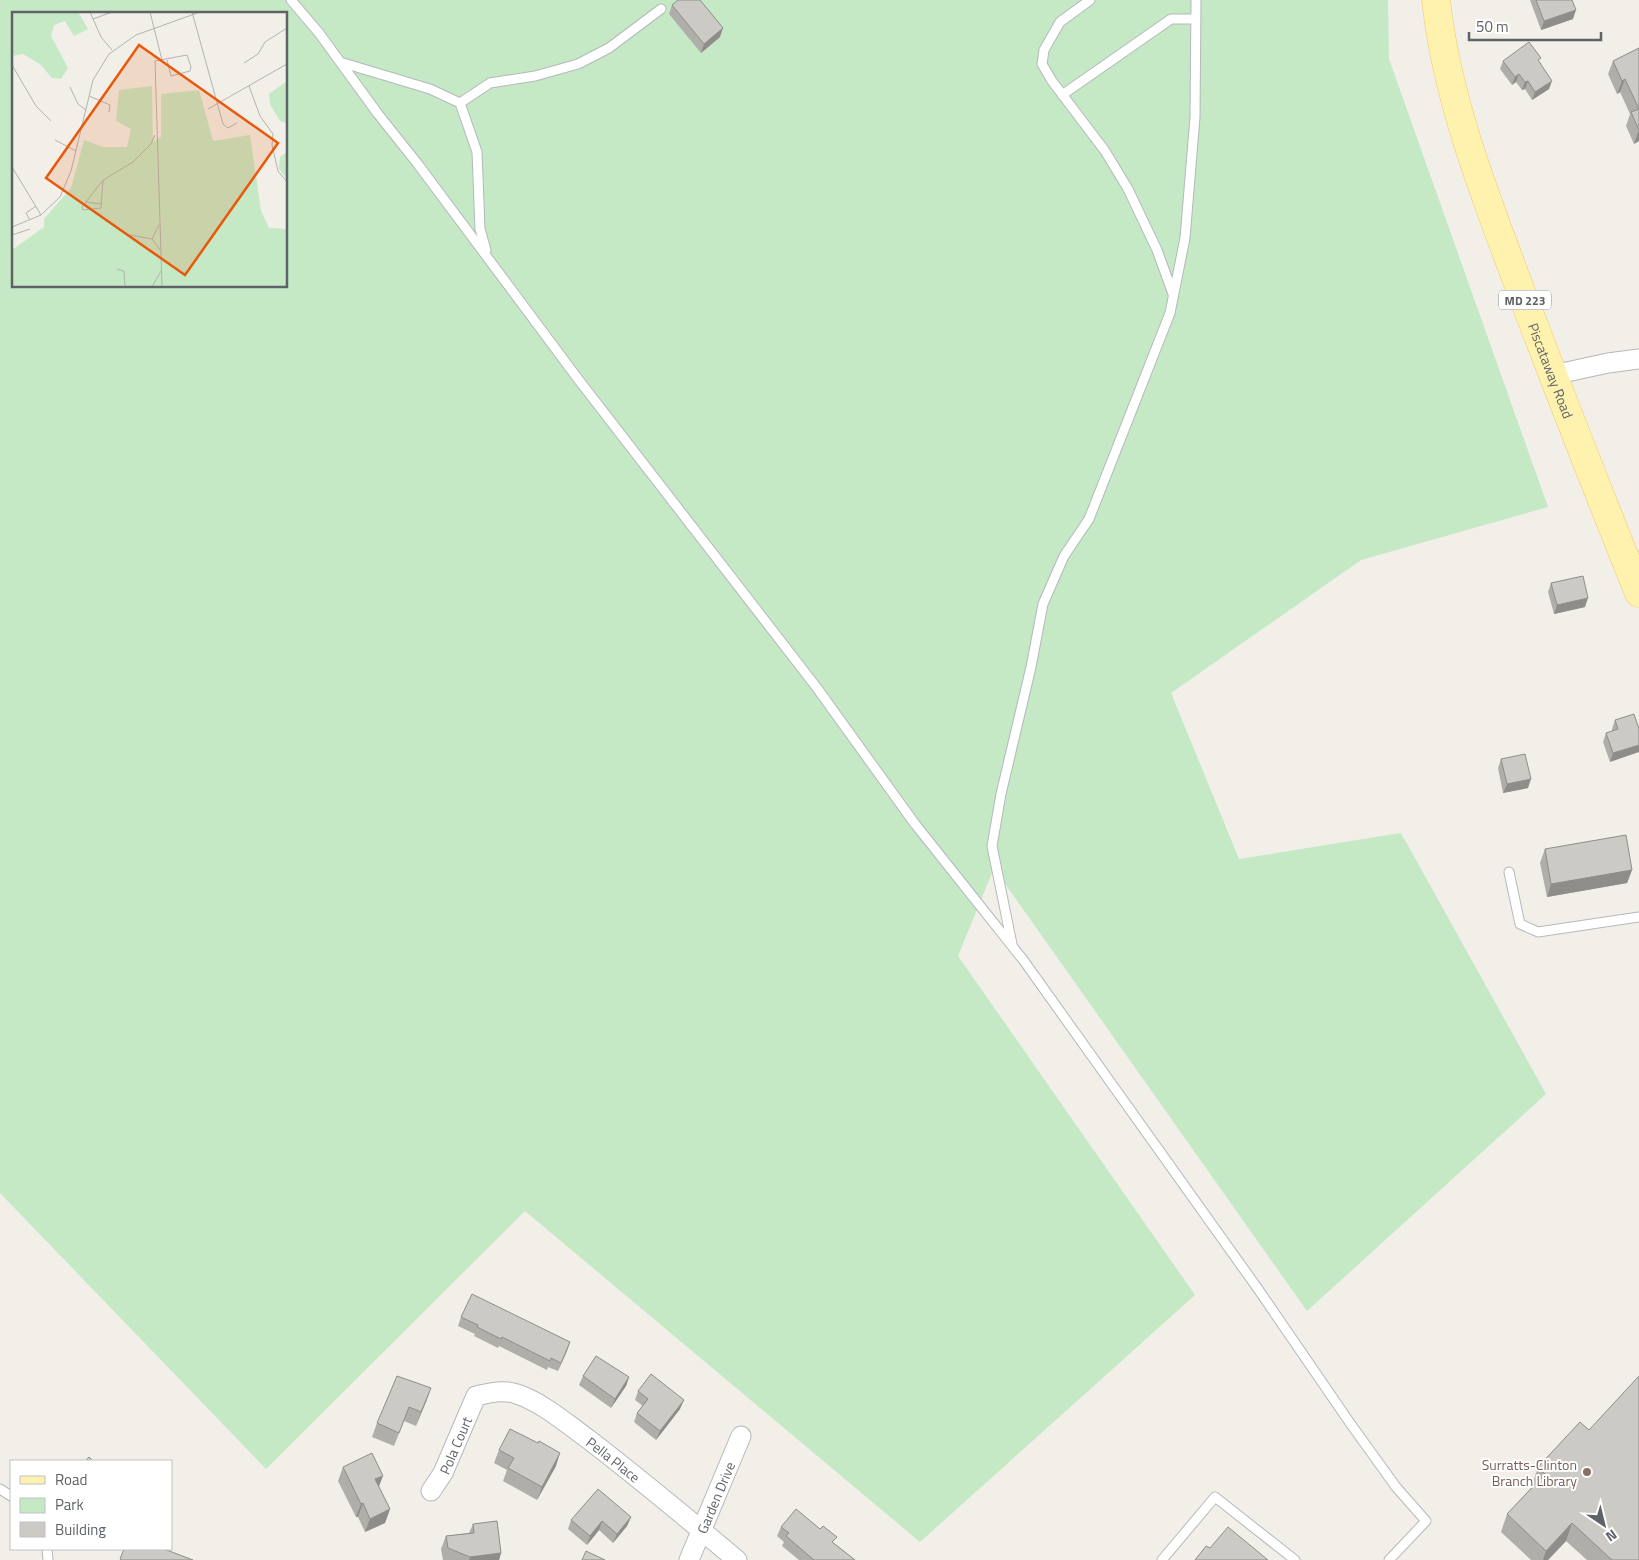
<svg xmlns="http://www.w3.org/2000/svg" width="1639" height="1560" font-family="'Titillium Web',sans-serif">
<rect width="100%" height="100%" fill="#f1efe8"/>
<path fill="#c5e8c5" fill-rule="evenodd" d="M 0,0 L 1388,0 L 1389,59 L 1548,507 L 1361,560 L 1171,693 L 1239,859 L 1401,833 L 1546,1094 L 1307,1311 L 994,868 L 958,956 L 1195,1295 L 920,1542 L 525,1211 L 266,1469 L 0,1193 ZM 14,14 L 286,14 L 286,286 L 14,286 Z"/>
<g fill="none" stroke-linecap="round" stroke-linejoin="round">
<g stroke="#b5b8bc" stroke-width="11">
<path id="lane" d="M 291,0 L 319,33 L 378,114 L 417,163 L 578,379 L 817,688 L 915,824 L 1024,961 L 1258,1289 L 1350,1423 L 1396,1487 L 1426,1521 L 1389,1560
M 1090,0 L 1060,22 L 1044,50 L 1042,64 L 1052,81 L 1105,151 L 1128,189 L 1157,250 L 1173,294
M 340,62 L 430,89 L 460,103 L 477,152 L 480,229 L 486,250
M 1062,95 L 1171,19 L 1196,19
M 460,103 L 490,83 L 535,76 L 578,64 L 609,48 L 661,9
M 1509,872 L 1520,924 L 1538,932 L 1639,917
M 1012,944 L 992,846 L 1001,794 L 1031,667 L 1043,604 L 1064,556 L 1089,519 L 1170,313 L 1185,238 L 1195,117 L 1196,0
M 0,1489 L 11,1496
M 47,1549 L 48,1560
M 1162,1560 L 1215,1497 L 1295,1560"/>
</g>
<g stroke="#b5b8bc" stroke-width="21">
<g id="street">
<path d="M 1553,375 L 1608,363 L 1639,359"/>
<path id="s1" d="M 431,1491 L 443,1473 L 476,1396 C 489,1393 503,1389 517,1394 C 543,1403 566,1423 588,1439 C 639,1478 688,1519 737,1560"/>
<path id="s2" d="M 689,1560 L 741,1436"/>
</g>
</g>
<g stroke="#f2c960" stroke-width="29">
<g id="primary">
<path id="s3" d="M 1436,0 C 1447,100 1484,193 1519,286 C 1558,389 1598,491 1639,593"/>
</g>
</g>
<use href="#lane" stroke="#fff" stroke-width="9"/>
<use href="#street" stroke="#fff" stroke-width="19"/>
<use href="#primary" stroke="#fff2af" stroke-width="28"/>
</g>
<path fill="#afaea9" d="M 1530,0 L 1572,0 L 1573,19 L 1541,30 Z
M 672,5 L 720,37 L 701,53 L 669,14 Z
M 1639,48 L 1639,141 L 1634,144 L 1626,126 L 1630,114 L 1620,92 L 1617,94 L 1608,74 L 1613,61 Z
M 1503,61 L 1540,62 L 1549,89 L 1532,100 L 1525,89 L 1522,90 L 1516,82 L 1512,85 L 1500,69 Z
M 1551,583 L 1585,607 L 1554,614 L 1548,592 Z
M 1615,720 L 1639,729 L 1610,762 L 1603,742 L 1606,733 L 1612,731 L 1612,729 Z
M 1501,759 L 1528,788 L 1503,793 L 1498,768 Z
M 1545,849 L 1632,870 L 1627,883 L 1547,897 L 1540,863 Z
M 461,1317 L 570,1342 L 558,1371 L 548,1367 L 547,1370 L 499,1346 L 498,1348 L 474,1336 L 475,1334 L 458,1326 Z
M 583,1376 L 629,1377 L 626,1386 L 611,1408 L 579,1385 Z
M 431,1388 L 416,1426 L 404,1421 L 394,1446 L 372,1437 L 377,1423 Z
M 638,1391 L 680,1409 L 656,1440 L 634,1422 L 637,1413 L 643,1406 L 635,1400 Z
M 499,1450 L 556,1466 L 537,1500 L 503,1481 L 507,1470 L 494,1463 Z
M 343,1467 L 379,1487 L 390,1509 L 385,1523 L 365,1532 L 358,1517 L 356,1517 L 338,1481 Z
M 1538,1467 L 1639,1560 L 1587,1560 L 1566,1541 L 1548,1560 L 1531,1560 L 1501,1532 L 1507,1514 L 1533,1486 L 1532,1485 Z
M 631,1517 L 627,1526 L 613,1543 L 599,1530 L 587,1545 L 568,1529 L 571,1520 Z
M 473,1524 L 501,1553 L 499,1560 L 443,1560 L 441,1549 L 446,1536 L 469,1533 Z
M 781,1527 L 834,1543 L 855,1560 L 799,1560 L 782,1546 L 784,1542 L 777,1536 Z"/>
<path fill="#8f8d8a" d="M 1576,10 L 1573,19 L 1541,30 L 1544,21 Z
M 723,28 L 720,37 L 701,53 L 704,44 Z
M 1519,74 L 1516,82 L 1512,85 L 1515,77 Z
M 1625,79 L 1620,92 L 1617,94 L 1622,81 Z
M 1528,81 L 1525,89 L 1522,90 L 1525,82 Z
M 1552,81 L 1549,89 L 1532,100 L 1535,92 Z
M 1639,130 L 1639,141 L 1634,144 Z
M 1588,598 L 1585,607 L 1554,614 L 1557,605 Z
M 1639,745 L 1639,752 L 1610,762 L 1613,753 Z
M 1531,779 L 1528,788 L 1503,793 L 1507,784 Z
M 1632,870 L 1627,883 L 1547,897 L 1551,884 Z
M 570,1342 L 567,1351 L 558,1371 L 561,1363 Z
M 629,1377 L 626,1386 L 611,1408 L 615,1399 Z
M 431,1388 L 426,1402 L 416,1426 L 421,1412 Z
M 684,1400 L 680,1409 L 656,1440 L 660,1431 Z
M 560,1453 L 556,1466 L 537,1500 L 542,1487 Z
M 383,1476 L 378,1489 L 375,1479 Z
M 363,1503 L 358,1517 L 356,1517 L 361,1504 Z
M 390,1509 L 385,1523 L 365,1532 L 370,1519 Z
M 631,1517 L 627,1526 L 613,1543 L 617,1534 Z
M 602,1521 L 599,1530 L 587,1545 L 590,1536 Z
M 1572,1523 L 1566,1541 L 1548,1560 L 1543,1560 L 1546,1551 Z
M 501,1553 L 499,1560 L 469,1560 L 470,1557 Z"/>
<path fill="#cccac5" stroke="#8f8d8a" d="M 678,0 L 700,0 L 723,28 L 704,44 L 672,5 Z
M 1536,0 L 1572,0 L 1576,10 L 1544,21 Z
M 1529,42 L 1541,58 L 1538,60 L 1552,81 L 1535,92 L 1528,81 L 1525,82 L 1519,74 L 1515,77 L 1503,61 Z
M 1639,48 L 1639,130 L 1631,112 L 1639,109 L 1625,79 L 1622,81 L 1613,61 Z
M 1583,576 L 1588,598 L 1557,605 L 1551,583 Z
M 1634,714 L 1639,729 L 1639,745 L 1613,753 L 1606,733 L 1618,729 L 1615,720 Z
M 1525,754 L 1531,779 L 1507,784 L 1501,759 Z
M 1626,835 L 1632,870 L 1551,884 L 1545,849 Z
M 472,1294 L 570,1342 L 561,1363 L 551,1358 L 550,1361 L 502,1337 L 501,1339 L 477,1327 L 478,1325 L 461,1317 Z
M 596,1356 L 629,1377 L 615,1399 L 583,1376 Z
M 651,1374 L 684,1400 L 660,1431 L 637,1413 L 648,1399 L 638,1391 Z
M 397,1376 L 431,1388 L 421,1412 L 409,1407 L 399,1433 L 377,1423 Z
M 1639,1376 L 1639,1560 L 1612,1560 L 1572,1523 L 1546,1551 L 1507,1514 L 1545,1474 L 1538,1467 L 1580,1422 L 1589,1430 Z
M 510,1429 L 538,1443 L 539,1441 L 560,1453 L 542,1487 L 508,1468 L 514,1458 L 499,1450 Z
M 372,1453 L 383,1476 L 375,1479 L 390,1509 L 370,1519 L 363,1503 L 361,1504 L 343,1467 Z
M 89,1457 L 93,1461 L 85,1461 Z
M 598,1489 L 631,1517 L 617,1534 L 602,1521 L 590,1536 L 571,1520 Z
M 796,1509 L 820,1529 L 823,1526 L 837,1537 L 832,1542 L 855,1560 L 814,1560 L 786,1536 L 789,1533 L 781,1527 Z
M 497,1521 L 501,1553 L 470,1557 L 448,1548 L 446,1536 L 474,1533 L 473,1524 Z
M 1228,1527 L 1268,1560 L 1195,1560 L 1206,1546 L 1210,1548 Z
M 124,1549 L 164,1549 L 193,1560 L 122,1560 L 120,1559 Z
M 586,1551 L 605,1560 L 582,1560 Z"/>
<circle fill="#8d6e63" stroke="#fff" stroke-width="2" cx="1587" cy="1472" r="5"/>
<g text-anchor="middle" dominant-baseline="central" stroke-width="4" stroke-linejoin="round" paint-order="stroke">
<rect fill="#fff" stroke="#8f9295" stroke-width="1" x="1499" y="290.5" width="52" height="19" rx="4"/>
<g font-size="12" font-weight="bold" fill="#5f6368">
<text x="1525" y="300">MD 223</text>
</g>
<g font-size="14" fill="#5f6368" stroke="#fff">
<text stroke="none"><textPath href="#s3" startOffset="389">Piscataway Road</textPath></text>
<text stroke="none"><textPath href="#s1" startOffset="52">Pola Court</textPath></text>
<text stroke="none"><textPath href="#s1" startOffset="264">Pella Place</textPath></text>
<text stroke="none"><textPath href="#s2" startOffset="68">Garden Drive</textPath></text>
</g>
<g font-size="14" fill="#785e54" stroke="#fff" text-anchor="end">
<text x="1577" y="1464">Surratts-Clinton<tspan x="1577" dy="16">Branch Library</tspan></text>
</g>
</g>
<g transform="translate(12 12)">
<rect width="275" height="275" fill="#f1efe8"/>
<path d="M 0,0 L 66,0 L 76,17 L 62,24 L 53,9 L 42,13 L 39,24 L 56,56 L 49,67 L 40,66 L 28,52 L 11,42 L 0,44 ZM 275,69 L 275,111 L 268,109 L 258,92 L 257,82 ZM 140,74 L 141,130 L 149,125 L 149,82 L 187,78 L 201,129 L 238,123 L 249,199 L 257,216 L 275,217 L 275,275 L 0,275 L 0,238 L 32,215 L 32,207 L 59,176 L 72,128 L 91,135 L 115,135 L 119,117 L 104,109 L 107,78 ZM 275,140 L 275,167 L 267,157 L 268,145 Z" fill="#c5e8c5"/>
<path fill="none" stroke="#b3b3b1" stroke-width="1" d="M 78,0 L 89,25 L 100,38M 138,0 L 150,48M 180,0 L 211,112 L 216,116 L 225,111M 81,7 L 100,0M 232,51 L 246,42 L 253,30 L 275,16M 0,53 L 24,94 L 39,109M 237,74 L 248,104 L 261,122 L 260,133 L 266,159 L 275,170M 58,75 L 66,92 L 74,98M 77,84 L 98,93 L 97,100M 196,97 L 275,52M 43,128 L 64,139M 0,155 L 29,203M 91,168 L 89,196 L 71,198 L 70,195 L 87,173 L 93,167 L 121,150 L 139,132 L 143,123M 73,190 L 89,192M 18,208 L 14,201 L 24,194M 147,213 L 140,227 L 148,238M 0,215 L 29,203 L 48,185 L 59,159 L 81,68 L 97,42 L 124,23 L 188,0M 0,223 L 18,217M 118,223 L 140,227M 105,257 L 112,259 L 113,275M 140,275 L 149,259M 150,275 L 143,49 L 175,43 L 179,55 L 178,59 L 159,64 L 155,48"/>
<path fill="#e8590c" fill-opacity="0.15" stroke="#e8590c" stroke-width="2.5" d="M 127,33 L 266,131 L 173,263 L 34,166 Z"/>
<rect width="275" height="275" fill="none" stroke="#5f6368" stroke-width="2.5"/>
</g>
<rect x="10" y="1460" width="162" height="90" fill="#ffffff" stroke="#bfc1c3"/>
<rect x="20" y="1476" width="25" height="8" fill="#fff2af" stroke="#bfc1c3"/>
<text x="55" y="1485" font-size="15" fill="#5f6368">Road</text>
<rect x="20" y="1498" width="25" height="15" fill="#c5e8c5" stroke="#bfc1c3"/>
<text x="55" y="1510" font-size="15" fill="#5f6368">Park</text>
<rect x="20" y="1522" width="25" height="15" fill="#cccac5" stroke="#bfc1c3"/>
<text x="55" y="1535" font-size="15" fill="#5f6368">Building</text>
<g transform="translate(1604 1525) rotate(145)" stroke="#ffffff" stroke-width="4" paint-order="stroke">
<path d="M0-4L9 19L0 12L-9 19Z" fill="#5f6368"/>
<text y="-8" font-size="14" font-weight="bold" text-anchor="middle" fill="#5f6368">N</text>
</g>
<path d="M1469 32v8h132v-8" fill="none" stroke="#5f6368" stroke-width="2.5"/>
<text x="1476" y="32" font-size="15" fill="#5f6368" stroke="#ffffff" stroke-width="4" paint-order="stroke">50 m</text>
</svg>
